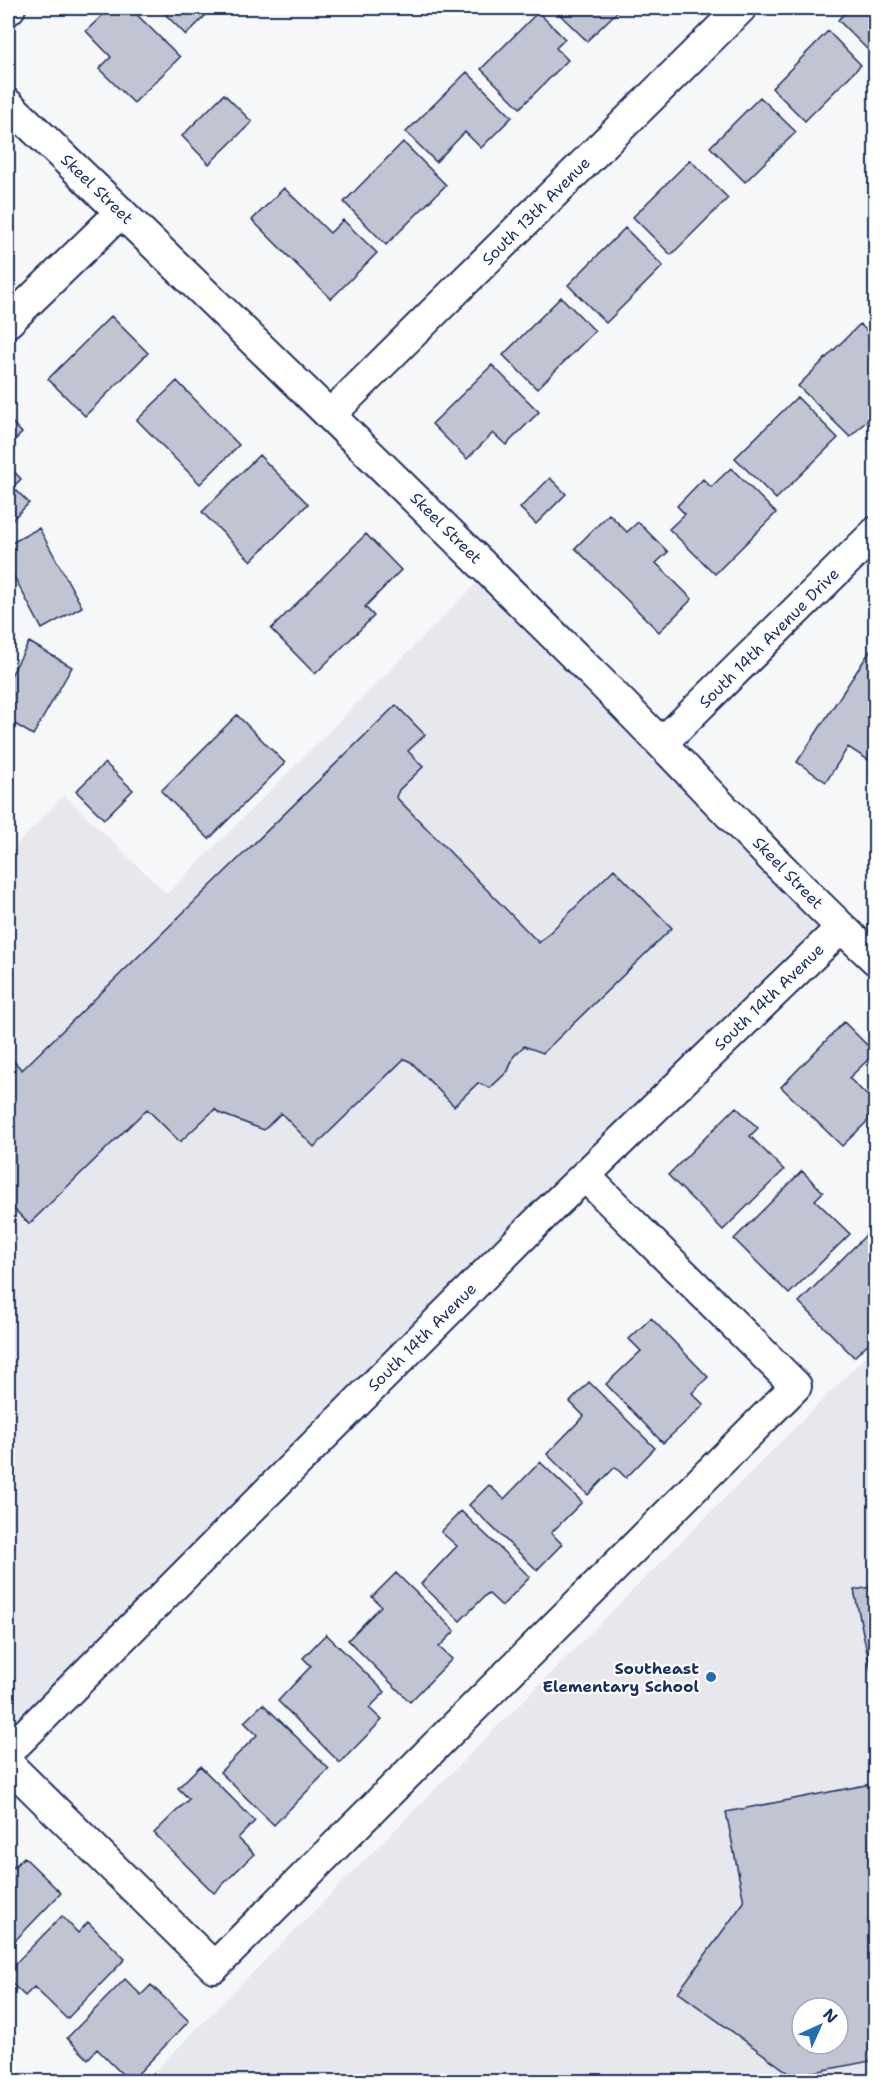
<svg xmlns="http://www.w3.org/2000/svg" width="883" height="2089" font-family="'Shantell Sans',sans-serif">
<rect width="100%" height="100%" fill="#f6f7f9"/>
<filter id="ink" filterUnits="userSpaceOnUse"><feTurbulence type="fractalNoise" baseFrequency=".0167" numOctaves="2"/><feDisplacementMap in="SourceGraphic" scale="12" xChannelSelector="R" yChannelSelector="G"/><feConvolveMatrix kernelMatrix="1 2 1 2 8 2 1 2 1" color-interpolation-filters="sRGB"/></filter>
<g filter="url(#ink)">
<path fill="#e6e8ee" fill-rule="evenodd" d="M 489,571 L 841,928 L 8,1752 L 8,854 L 64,795 L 167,894 Z
M 875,1347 L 875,2081 L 145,2081 ZM 802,2008 L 838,2008 L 838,2044 L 802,2044 Z"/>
<path fill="#c0c4d3" stroke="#1b2f5e" stroke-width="1.5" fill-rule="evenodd" d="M 110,8 L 130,8 L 180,57 L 134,103 L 99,69 L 111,57 L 86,31 Z
M 159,8 L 213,8 L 186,35 Z
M 555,8 L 621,8 L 587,41 L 554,9 Z
M 850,8 L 876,8 L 876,50 L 872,54 L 838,20 Z
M 538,12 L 565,39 L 556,48 L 568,60 L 520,108 L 481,69 Z
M 828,31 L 861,65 L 805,121 L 772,88 Z
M 467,72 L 512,117 L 481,148 L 465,132 L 436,162 L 406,132 Z
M 224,94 L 252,122 L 209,164 L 182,136 Z
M 760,97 L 796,132 L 745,182 L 710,147 Z
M 403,142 L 446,185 L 386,245 L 344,202 Z
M 690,160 L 728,198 L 671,255 L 633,217 Z
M 284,188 L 330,233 L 343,220 L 377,253 L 331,299 L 252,220 Z
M 625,228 L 663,266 L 606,323 L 568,285 Z
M 561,297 L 595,331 L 537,389 L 503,355 Z
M 111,316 L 148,353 L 85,416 L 48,379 Z
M 860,324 L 876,340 L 876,412 L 850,437 L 798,386 Z
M 492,365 L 539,412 L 506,445 L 493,433 L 467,459 L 432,424 Z
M 177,381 L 239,445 L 200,484 L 137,420 Z
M 797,397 L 838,438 L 776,499 L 735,458 Z
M 8,418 L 22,433 L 8,447 Z
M 259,455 L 308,504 L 251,561 L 202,512 Z
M 8,465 L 21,479 L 13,487 L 29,503 L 8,524 Z
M 731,468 L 776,513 L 715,574 L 669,529 L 685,514 L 677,506 L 703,479 L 711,487 Z
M 550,478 L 566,494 L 536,524 L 520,508 Z
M 609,514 L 627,532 L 638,522 L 668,552 L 656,563 L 692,599 L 659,632 L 575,548 Z
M 39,528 L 82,607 L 42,629 L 8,565 L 8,545 Z
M 366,534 L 401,570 L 365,607 L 374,616 L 315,674 L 271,629 Z
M 29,642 L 72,667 L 33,735 L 8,720 L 8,681 Z
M 876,642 L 876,765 L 848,747 L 826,782 L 797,762 Z
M 396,705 L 425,735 L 408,751 L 423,767 L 399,790 L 396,797 L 539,943 L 614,869 L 672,928 L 543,1053 L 524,1046 L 514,1056 L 508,1071 L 490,1088 L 478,1083 L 454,1106 L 411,1062 L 404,1059 L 314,1147 L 281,1113 L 264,1130 L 219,1113 L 215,1109 L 180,1142 L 147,1109 L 29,1224 L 8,1203 L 8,1055 L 22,1070 Z
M 237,715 L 285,763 L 209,839 L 161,791 Z
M 105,763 L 133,790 L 104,819 L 76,791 Z
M 844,1022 L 875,1053 L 849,1078 L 876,1104 L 876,1113 L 842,1146 L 781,1087 Z
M 736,1107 L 758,1128 L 750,1136 L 784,1170 L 723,1230 L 668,1175 Z
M 802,1171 L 823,1192 L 815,1200 L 850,1234 L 789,1294 L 734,1239 Z
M 867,1234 L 876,1243 L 876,1336 L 854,1357 L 799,1302 Z
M 651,1318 L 708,1377 L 692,1393 L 704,1405 L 663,1443 L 606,1384 L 641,1351 L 629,1339 Z
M 589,1382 L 655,1448 L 626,1478 L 615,1467 L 588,1495 L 547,1454 L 584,1416 L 570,1402 Z
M 540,1462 L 582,1502 L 551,1533 L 562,1544 L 537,1570 L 469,1505 L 489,1485 L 504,1499 Z
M 461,1511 L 530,1577 L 502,1606 L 488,1593 L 460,1621 L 421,1584 L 457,1546 L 441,1532 Z
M 396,1573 L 455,1631 L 439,1647 L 452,1659 L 410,1702 L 348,1640 L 381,1606 L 372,1597 Z
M 876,1586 L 876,1695 L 854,1590 Z
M 326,1634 L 385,1692 L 369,1708 L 382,1720 L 340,1763 L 278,1701 L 311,1666 L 303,1658 Z
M 263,1704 L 329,1769 L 274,1825 L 220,1772 L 257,1735 L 244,1722 Z
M 200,1766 L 255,1821 L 238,1838 L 254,1854 L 214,1893 L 154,1833 L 189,1799 L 178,1788 Z
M 876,1783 L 876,2060 L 793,2076 L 678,1992 L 744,1902 L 726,1812 ZM 802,2008 L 838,2008 L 838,2044 L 802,2044 Z
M 24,1857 L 61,1893 L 8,1948 L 8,1861 L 14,1867 Z
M 62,1916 L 78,1933 L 88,1922 L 125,1959 L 67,2019 L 34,1987 L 25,1996 L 8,1980 L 8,1971 Z
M 125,1979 L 141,1995 L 151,1985 L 189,2021 L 130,2082 L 97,2049 L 88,2059 L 67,2038 Z"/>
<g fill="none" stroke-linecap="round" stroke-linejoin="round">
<g stroke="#1b2f5e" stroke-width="34">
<path id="street" d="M 8,10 L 10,8
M 8,104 C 207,294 404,487 600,681 C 692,773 780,871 876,960
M 8,322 L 121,212
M 331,414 L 741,8
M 662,743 L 876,532
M 8,1752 L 546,1213 L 841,928
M 8,1764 L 214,1967 L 796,1386 L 585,1176"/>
</g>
<use href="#street" stroke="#fff" stroke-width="30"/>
</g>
</g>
<circle fill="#1f6fb2" stroke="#fff" stroke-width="2" cx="711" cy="1677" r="6"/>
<g text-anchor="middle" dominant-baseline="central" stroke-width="4.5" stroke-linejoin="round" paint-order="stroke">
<g font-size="16" fill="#1b2f5e" stroke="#fff">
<text transform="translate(97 189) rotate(44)">Skeel Street</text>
<text transform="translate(536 211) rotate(-45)">South 13th Avenue</text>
<text transform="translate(446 528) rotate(45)">Skeel Street</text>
<text transform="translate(769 638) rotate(-45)">South 14th Avenue Drive</text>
<text transform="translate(788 873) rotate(46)">Skeel Street</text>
<text transform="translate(769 997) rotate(-44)">South 14th Avenue</text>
<text transform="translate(422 1337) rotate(-45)">South 14th Avenue</text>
</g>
<g font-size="16" font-weight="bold" fill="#1b2f5e" stroke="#fff" text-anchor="end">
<text x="699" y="1668">Southeast<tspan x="699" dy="18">Elementary School</tspan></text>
</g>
</g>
<rect width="883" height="2089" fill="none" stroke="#fff" stroke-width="30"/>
<rect x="15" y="15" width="853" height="2059" fill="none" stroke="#1b2f5e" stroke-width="2" filter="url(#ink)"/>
<g transform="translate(820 2026) rotate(45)"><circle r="28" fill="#ffffff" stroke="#a4acbf" stroke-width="1.5"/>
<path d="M0-4.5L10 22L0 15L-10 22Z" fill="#1f6fb2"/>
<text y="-9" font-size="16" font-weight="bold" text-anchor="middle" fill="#1b2f5e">N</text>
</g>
</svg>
